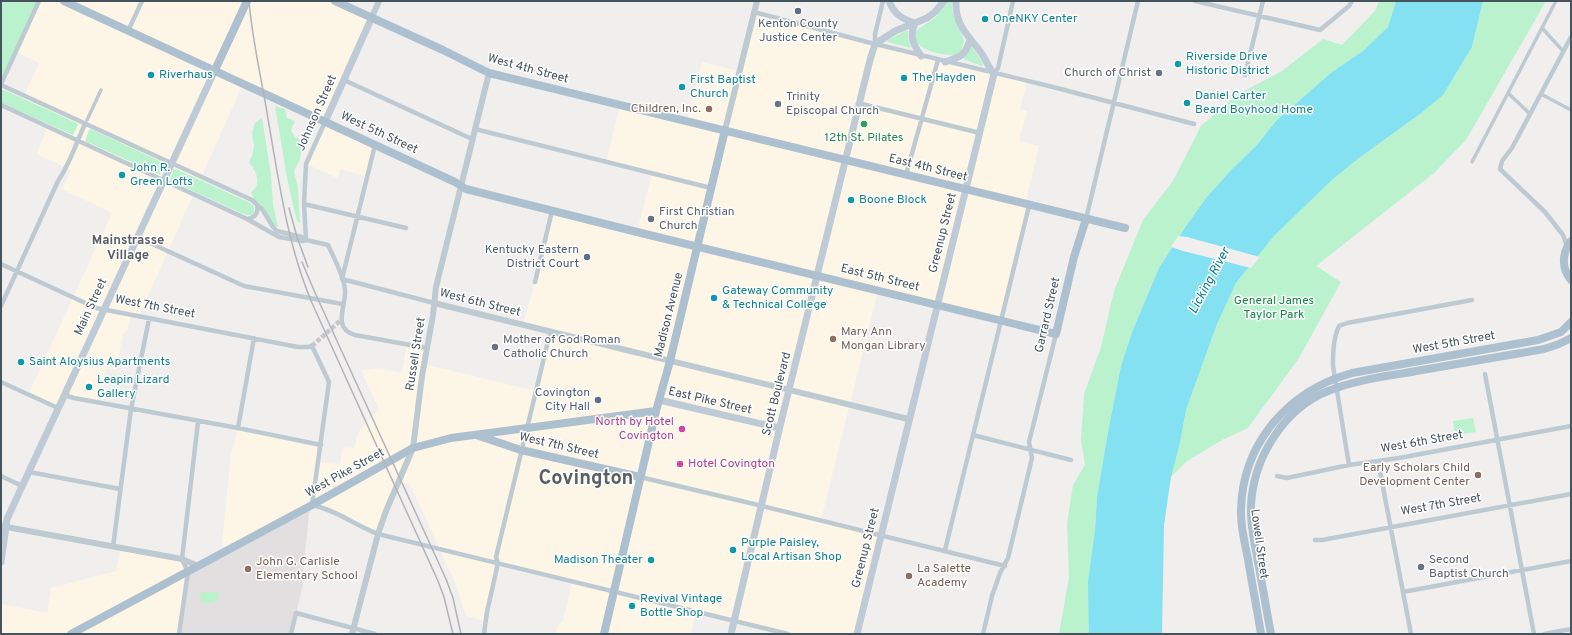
<svg xmlns="http://www.w3.org/2000/svg" width="1572" height="635" font-family="Overpass,sans-serif">
<rect width="100%" height="100%" fill="#f1eeee"/>
<path fill="#fdf5e6" d="M 39,1 L 335,1 L 372,17 L 325,122 L 375,145 L 367,177 L 341,169 L 337,178 L 306,164 L 325,122 L 243,84 L 139,316 L 131,314 L 128,330 L 123,334 L 116,370 L 106,369 L 101,398 L 97,403 L 64,395 L 58,408 L 28,395 L 112,213 L 62,189 L 71,170 L 36,154 L 48,127 L 22,115 L 24,96 L 39,63 L 16,52 Z
M 754,12 L 1027,81 L 1020,109 L 1027,111 L 1019,141 L 1039,146 L 1026,200 L 1029,206 L 1001,320 L 878,291 L 821,520 L 881,534 L 857,634 L 788,634 L 696,612 L 691,634 L 556,634 L 558,625 L 563,621 L 572,582 L 498,563 L 486,621 L 466,616 L 456,585 L 410,484 L 398,483 L 378,534 L 312,505 L 225,552 L 222,544 L 231,454 L 238,428 L 321,445 L 319,462 L 340,464 L 343,447 L 354,448 L 358,433 L 379,409 L 361,370 L 379,368 L 402,373 L 407,344 L 427,348 L 424,364 L 536,391 L 550,333 L 523,325 L 535,282 L 552,211 L 637,232 L 652,174 L 606,162 L 620,105 L 687,121 L 702,62 L 739,71 Z
M 120,549 L 182,559 L 198,566 L 179,634 L 1,634 L 1,604 L 47,613 L 51,588 L 116,571 Z"/>
<path fill="#e2dfe0" d="M 312,505 L 309,514 L 303,574 L 303,585 L 291,634 L 179,634 L 188,572 Z"/>
<path fill="#b9f2cd" d="M 1,1 L 39,1 L 1,84 Z
M 948,1 L 952,1 C 950,17 960,27 964,41 L 961,51 L 954,55 C 940,55 921,51 914,39 L 917,30 L 936,17 Z
M 1379,1 L 1396,1 L 1388,27 L 1363,51 L 1332,72 L 1276,121 L 1256,146 L 1233,168 L 1206,198 L 1186,226 L 1159,268 L 1132,332 L 1121,366 L 1108,432 L 1097,497 L 1089,634 L 1059,634 L 1069,577 L 1067,524 L 1073,485 L 1085,465 L 1081,440 L 1084,394 L 1101,347 L 1114,291 L 1143,220 L 1173,181 L 1201,126 L 1237,95 L 1282,71 L 1323,39 L 1342,45 L 1375,11 Z
M 1483,1 L 1546,1 L 1466,140 L 1434,173 L 1316,266 L 1341,282 L 1299,358 L 1248,428 L 1222,440 L 1187,461 L 1171,477 L 1180,443 L 1186,410 L 1217,324 L 1236,283 L 1275,235 L 1333,179 L 1359,158 L 1420,114 L 1443,95 L 1472,47 Z
M 905,31 L 908,31 L 908,39 L 911,48 L 887,42 L 888,40 Z
M 971,46 L 983,63 L 982,66 L 963,59 Z
M 2,90 L 4,90 L 77,123 L 78,125 L 73,135 L 1,103 Z
M 275,106 L 285,109 L 287,118 L 295,121 L 291,130 L 295,137 L 303,141 L 300,159 L 294,171 L 298,188 L 300,223 L 297,221 L 288,183 Z
M 262,118 L 271,175 L 273,205 L 278,227 L 273,225 L 261,204 L 254,200 L 251,192 C 263,183 256,172 249,162 L 252,156 L 254,146 L 252,133 L 255,123 Z
M 91,129 L 164,163 L 160,175 L 85,141 L 89,130 Z
M 174,169 L 176,169 L 250,203 L 254,207 L 254,212 L 252,215 L 246,215 L 171,181 L 170,179 Z
M 1473,418 L 1476,432 L 1455,435 L 1453,421 Z
M 201,592 L 217,592 L 219,595 L 217,601 L 214,601 L 210,604 L 200,601 Z"/>
<path fill="#83e1f2" d="M 1396,1 L 1483,1 L 1472,47 L 1443,95 L 1420,114 L 1359,158 L 1333,179 L 1275,235 L 1236,283 L 1217,324 L 1186,410 L 1180,443 L 1171,477 L 1164,525 L 1162,634 L 1089,634 L 1088,582 L 1095,531 L 1097,497 L 1108,432 L 1121,366 L 1132,332 L 1159,268 L 1186,226 L 1206,198 L 1233,168 L 1256,146 L 1276,121 L 1332,72 L 1363,51 L 1388,27 Z"/>
<path fill="#f1eeee" d="M 1178,236 L 1187,237 L 1260,257 L 1251,268 L 1183,251 L 1171,247 Z"/>
<g fill="none" stroke-linecap="round" stroke-linejoin="round">
<path stroke="#c6c7ca" stroke-width="4.5" stroke-dasharray="4.5 2" stroke-linecap="butt" d="M 312,346 L 342,319"/>
<path stroke="#becad2" stroke-width="3.5" d="M 1542,28 L 1563,51
M 1508,93 L 1530,114
M 1541,94 L 1571,110
M 87,120 L 101,90
M 1472,162 L 1556,1"/>
<path stroke="#becad2" stroke-width="4.5" d="M 1195,1 L 1320,30 L 1349,6 L 1352,1
M 754,12 L 867,42 L 1053,87 L 1194,124
M 128,31 L 142,1
M 875,44 L 875,34 L 883,1
M 994,74 L 998,68 L 1013,1
M 1245,75 L 1263,1
M 344,80 L 472,139
M 1,84 L 39,1
M 1,85 L 252,200 L 262,209 L 273,227 L 277,231 L 302,237 L 306,240
M 858,103 L 980,133
M 1,105 L 247,219 L 279,237 L 303,241 L 306,240 L 328,245 C 334,258 343,274 345,289 C 347,305 331,328 355,335 L 427,348
M 475,129 L 711,188
M 906,175 L 938,60
M 304,204 L 406,228
M 247,219 C 255,218 259,212 257,205
M 1086,219 L 1138,1
M 137,237 L 244,286 L 342,304
M 306,240 L 304,204 L 306,164 L 325,122
M 1567,246 L 1563,235 L 1545,212 L 1500,169 L 1502,161 L 1512,148 L 1571,37
M 1,264 L 96,308 L 298,347 L 308,347 L 312,346 L 329,382 L 312,505 C 336,510 355,525 378,534 L 788,634
M 342,279 L 375,145
M 342,279 L 434,303
M 535,282 L 552,211
M 1,306 L 58,181 C 70,164 76,143 85,124
M 1485,374 L 1534,634
M 1,382 L 58,408
M 64,395 L 74,398 L 238,428 L 321,445
M 238,428 L 254,338
M 973,435 L 1071,460
M 1378,461 L 1411,634
M 1349,465 L 1333,366 C 1333,353 1333,339 1339,326 L 1347,323 L 1472,300
M 29,472 L 120,489
M 1,476 L 22,486
M 1277,476 L 1287,478 L 1349,465 L 1399,458 L 1571,426
M 640,477 L 754,504 L 1005,566
M 1315,540 L 1322,540 L 1571,494
M 113,547 L 131,409 L 149,319
M 945,550 L 1029,206
M 1403,592 L 1571,561
M 179,634 L 188,572 L 182,559 L 198,422
M 291,634 L 296,613 L 375,634
M 484,634 L 487,612 L 498,563 L 496,557 L 550,333
M 983,634 L 992,596 L 1000,573 L 1008,558 L 1032,458 L 1029,442 L 1056,334
M 1544,634 L 1571,629"/>
<path stroke="#becad2" stroke-width="6" d="M 372,17 L 379,1
M 725,130 L 757,1
M 434,303 L 908,419
M 1,526 L 182,559 L 198,566
M 352,634 L 378,534 L 386,511 L 413,448 L 422,376 L 433,315 L 436,287 L 489,73"/>
<path stroke="#becbd7" stroke-width="7" d="M 889,1 C 894,14 902,19 915,23 C 909,37 913,44 921,56
M 945,62 C 960,57 965,56 970,40
M 325,122 L 372,17
M 659,400 L 779,428
M 1,562 L 7,519 L 215,70
M 731,634 L 782,418 L 870,60 L 875,44 L 895,31 L 927,18 L 935,12 L 944,1
M 857,634 L 994,74 C 988,67 985,57 979,50 C 966,33 955,24 956,1"/>
<path stroke="#acc0d0" stroke-width="8" d="M 64,1 L 455,182 L 466,189 L 637,232 L 1056,334 L 1074,257 L 1086,219
M 335,1 L 443,50 L 489,73 L 1125,228
M 215,70 L 247,1
M 1571,241 C 1562,253 1561,268 1571,280
M 476,435 L 521,450 L 640,477
M 71,634 L 312,505 L 413,448 L 451,438 L 656,411
M 604,634 L 656,411 L 670,361 L 725,130
M 1261,634 C 1257,609 1252,584 1248,559 C 1245,544 1241,529 1241,513 C 1241,445 1287,391 1352,373 L 1538,340 L 1561,332 L 1571,322
M 1271,634 C 1266,608 1262,582 1257,557 C 1254,540 1250,523 1251,506 C 1253,459 1283,409 1328,391 C 1357,379 1391,376 1422,370 C 1462,363 1503,356 1544,349 L 1559,344 L 1571,338"/>
<path stroke="#b0b4ba" stroke-width="1.5" d="M 249,1 C 252,40 262,80 268,119 C 279,181 287,244 312,303 L 438,581 L 444,597 L 453,634
M 289,208 L 297,237 L 308,267
M 302,262 L 316,295 L 446,579 L 453,598 L 461,634"/>
</g>
<g fill="#5c6f8a" stroke="#fff" stroke-width="1.5">
<circle cx="798" cy="11" r="4"/>
<circle cx="587" cy="257" r="4"/>
<circle cx="598" cy="400" r="4"/>
</g>
<g fill="#0f9aa8" stroke="#fff" stroke-width="1.5">
<circle cx="985" cy="19" r="4"/>
<circle cx="1178" cy="64" r="4"/>
<circle cx="151" cy="75" r="4"/>
<circle cx="904" cy="78" r="4"/>
<circle cx="682" cy="87" r="4"/>
<circle cx="1187" cy="103" r="4"/>
<circle cx="122" cy="175" r="4"/>
<circle cx="851" cy="200" r="4"/>
<circle cx="714" cy="298" r="4"/>
<circle cx="21" cy="362" r="4"/>
<circle cx="89" cy="387" r="4"/>
<circle cx="733" cy="550" r="4"/>
<circle cx="651" cy="560" r="4"/>
<circle cx="632" cy="606" r="4"/>
</g>
<g fill="#6b7280" stroke="#fff" stroke-width="1.5">
<circle cx="1159" cy="73" r="4"/>
<circle cx="778" cy="104" r="4"/>
<circle cx="651" cy="219" r="4"/>
<circle cx="495" cy="347" r="4"/>
<circle cx="1421" cy="567" r="4"/>
</g>
<g fill="#8d6e63" stroke="#fff" stroke-width="1.5">
<circle cx="709" cy="109" r="4"/>
<circle cx="833" cy="339" r="4"/>
<circle cx="1478" cy="475" r="4"/>
<circle cx="248" cy="569" r="4"/>
<circle cx="909" cy="576" r="4"/>
</g>
<circle fill="#2e9e5b" stroke="#fff" stroke-width="1.5" cx="864" cy="124" r="4"/>
<g fill="#d1479c" stroke="#fff" stroke-width="1.5">
<circle cx="682" cy="429" r="4"/>
<circle cx="680" cy="464" r="4"/>
</g>
<g text-anchor="middle" dominant-baseline="central" stroke-width="3" stroke-linejoin="round" paint-order="stroke">
<g font-size="12" fill="#0d838f" stroke="#fff" text-anchor="start">
<text x="993" y="19">OneNKY Center</text>
<text x="1186" y="57">Riverside Drive<tspan x="1186" dy="14">Historic District</tspan></text>
<text x="159" y="75">Riverhaus</text>
<text x="912" y="78">The Hayden</text>
<text x="690" y="80">First Baptist<tspan x="690" dy="14">Church</tspan></text>
<text x="1195" y="96">Daniel Carter<tspan x="1195" dy="14">Beard Boyhood Home</tspan></text>
<text x="130" y="168">John R.<tspan x="130" dy="14">Green Lofts</tspan></text>
<text x="859" y="200">Boone Block</text>
<text x="722" y="291">Gateway Community<tspan x="722" dy="14">&amp; Technical College</tspan></text>
<text x="29" y="362">Saint Aloysius Apartments</text>
<text x="97" y="380">Leapin Lizard<tspan x="97" dy="14">Gallery</tspan></text>
<text x="741" y="543">Purple Paisley,<tspan x="741" dy="14">Local Artisan Shop</tspan></text>
<text x="643" y="560" text-anchor="end">Madison Theater</text>
<text x="640" y="599">Revival Vintage<tspan x="640" dy="14">Bottle Shop</tspan></text>
</g>
<g font-size="12" fill="#4e5e75" stroke="#fff" text-anchor="end">
<text x="798" y="24" text-anchor="middle">Kenton County<tspan x="798" dy="14">Justice Center</tspan></text>
<text x="579" y="250">Kentucky Eastern<tspan x="579" dy="14">District Court</tspan></text>
<text x="590" y="393">Covington<tspan x="590" dy="14">City Hall</tspan></text>
</g>
<g font-size="12" fill="#45535d" stroke="#fff">
<text transform="translate(528 69) rotate(15)">West 4th Street</text>
<text transform="translate(317 113) rotate(-66)">Johnson Street</text>
<text transform="translate(379 133) rotate(25)">West 5th Street</text>
<text transform="translate(928 168) rotate(14)">East 4th Street</text>
<text transform="translate(943 233) rotate(-76)">Greenup Street</text>
<text transform="translate(880 278) rotate(14)">East 5th Street</text>
<text transform="translate(480 303) rotate(14)">West 6th Street</text>
<text transform="translate(91 307) rotate(-65)">Main Street</text>
<text transform="translate(155 307) rotate(11)">West 7th Street</text>
<text transform="translate(669 315) rotate(-76)">Madison Avenue</text>
<text transform="translate(1048 315) rotate(-77)">Garrard Street</text>
<text transform="translate(1454 343) rotate(-10)">West 5th Street</text>
<text transform="translate(416 354) rotate(-81)">Russell Street</text>
<text transform="translate(777 394) rotate(-76)">Scott Boulevard</text>
<text transform="translate(710 401) rotate(13)">East Pike Street</text>
<text transform="translate(1422 442) rotate(-10)">West 6th Street</text>
<text transform="translate(559 446) rotate(13)">West 7th Street</text>
<text transform="translate(345 473) rotate(-29)">West Pike Street</text>
<text transform="translate(1441 505) rotate(-10)">West 7th Street</text>
<text transform="translate(1259 544) rotate(82)">Lowell Street</text>
<text transform="translate(866 548) rotate(-76)">Greenup Street</text>
</g>
<g font-size="12" fill="#5b616d" stroke="#fff" text-anchor="start">
<text x="1151" y="73" text-anchor="end">Church of Christ</text>
<text x="786" y="97">Trinity<tspan x="786" dy="14">Episcopal Church</tspan></text>
<text x="659" y="212">First Christian<tspan x="659" dy="14">Church</tspan></text>
<text x="503" y="340">Mother of God Roman<tspan x="503" dy="14">Catholic Church</tspan></text>
<text x="1429" y="560">Second<tspan x="1429" dy="14">Baptist Church</tspan></text>
</g>
<g font-size="12" fill="#785e54" stroke="#fff" text-anchor="start">
<text x="701" y="109" text-anchor="end">Children, Inc.</text>
<text x="841" y="332">Mary Ann<tspan x="841" dy="14">Mongan Library</tspan></text>
<text x="1470" y="468" text-anchor="end">Early Scholars Child<tspan x="1470" dy="14">Development Center</tspan></text>
<text x="256" y="562">John G. Carlisle<tspan x="256" dy="14">Elementary School</tspan></text>
<text x="917" y="569">La Salette<tspan x="917" dy="14">Academy</tspan></text>
</g>
<g font-size="12" fill="#27864d" stroke="#fff">
<text x="864" y="138">12th St. Pilates</text>
</g>
<g font-size="12" fill="#108544" stroke="#fff">
<text x="1274" y="301">General James<tspan x="1274" dy="14">Taylor Park</tspan></text>
</g>
<g font-size="12" fill="#b23c85" stroke="#fff" text-anchor="end">
<text x="674" y="422">North by Hotel<tspan x="674" dy="14">Covington</tspan></text>
<text x="688" y="464" text-anchor="start">Hotel Covington</text>
</g>
<g font-size="13" font-weight="bold" fill="#5b5f64" stroke="#fff">
<text x="128" y="241">Mainstrasse<tspan x="128" dy="15">Village</tspan></text>
</g>
<g font-size="13" font-style="italic" fill="#057d93" stroke="#fff">
<text transform="translate(1210 281) rotate(-62)">Licking River</text>
</g>
<g font-size="20" font-weight="bold" fill="#5b5f64" stroke="#fff">
<text x="586" y="479">Covington</text>
</g>
</g>
<rect width="1572" height="635" fill="none" stroke="#45535d" stroke-width="4"/>
</svg>
